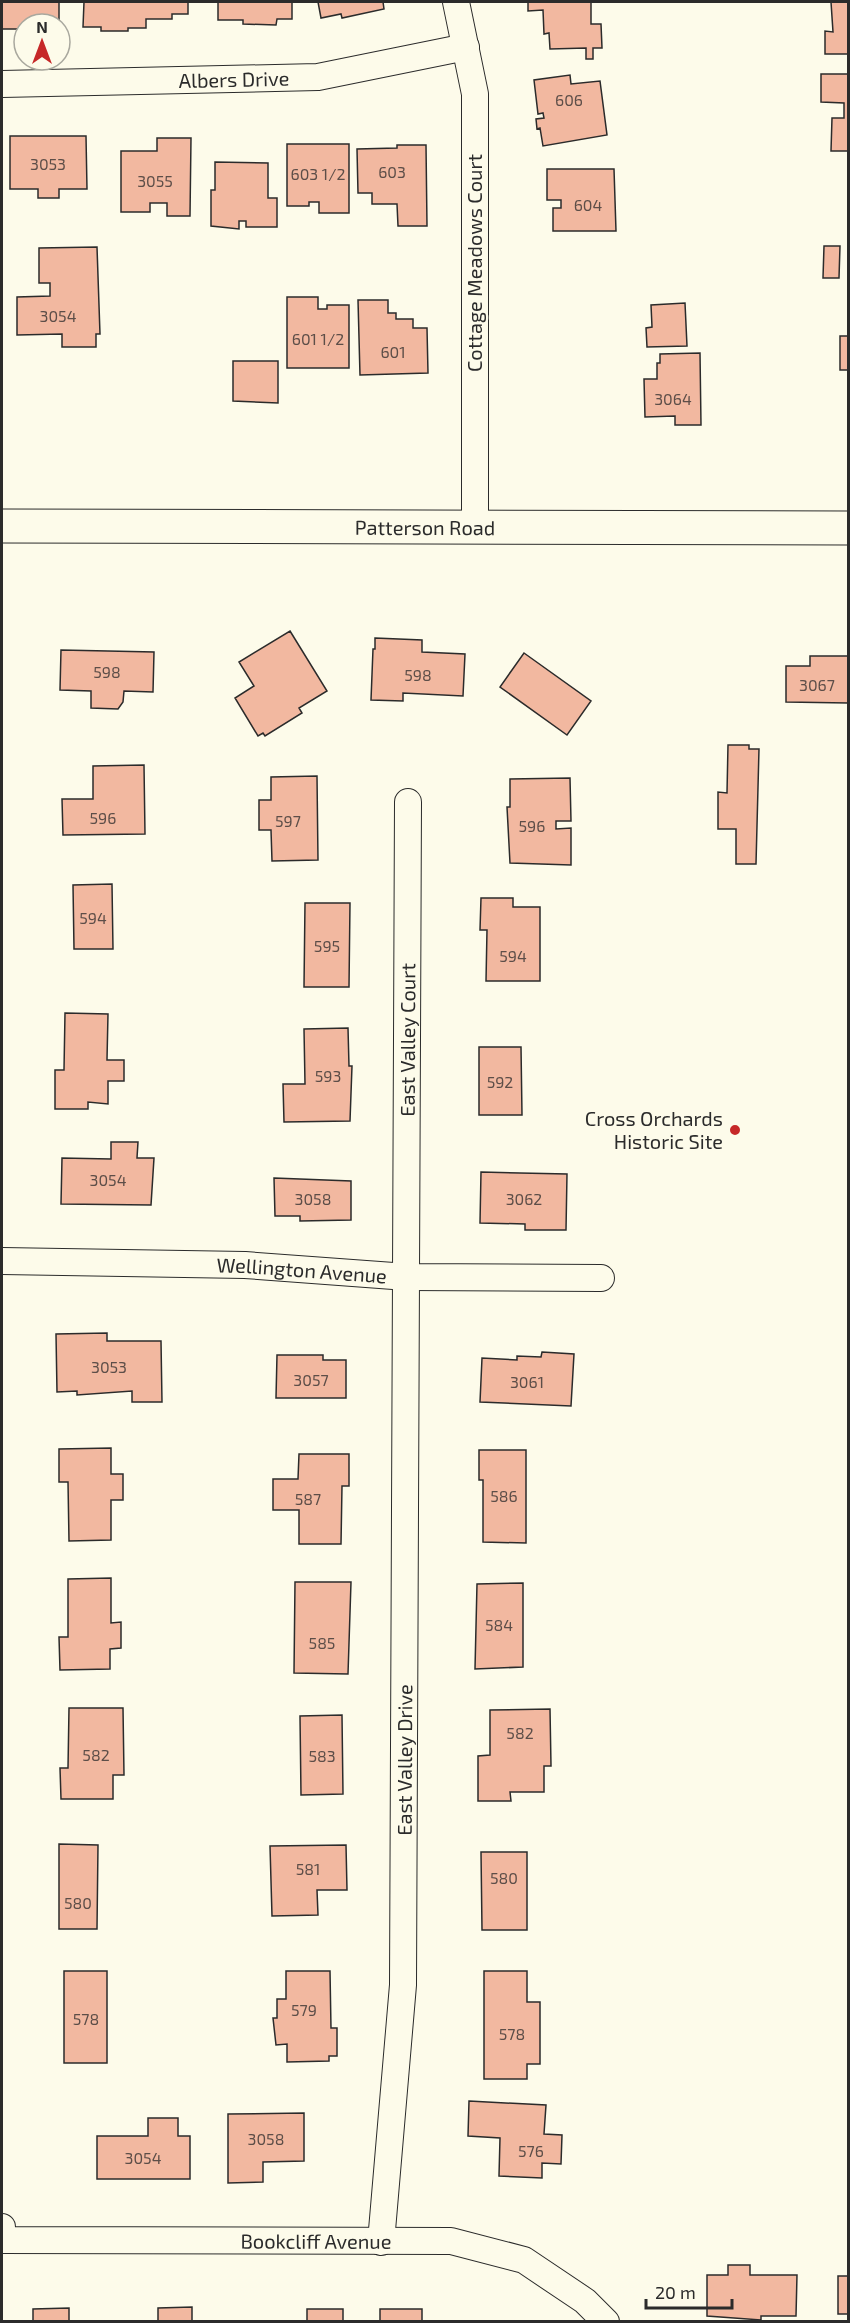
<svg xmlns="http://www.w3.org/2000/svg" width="850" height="2323" font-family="'Exo 2',sans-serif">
<rect width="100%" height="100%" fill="#fdfbea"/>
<path fill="#f2b8a0" stroke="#2b2b2b" stroke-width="1.5" d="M 2,2 L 59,2 L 59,24 L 24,24 L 24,29 L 2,29 Z
M 84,2 L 188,2 L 188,14 L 172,14 L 172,19 L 146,19 L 146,28 L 128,28 L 128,31 L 101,31 L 101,27 L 83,27 Z
M 218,2 L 292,2 L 292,19 L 277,19 L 276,25 L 243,24 L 243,20 L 218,20 Z
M 318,2 L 383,2 L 384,9 L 342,18 L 341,14 L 321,18 Z
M 528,2 L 591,2 L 591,24 L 601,24 L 602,48 L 593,48 L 593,59 L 586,59 L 586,48 L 550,49 L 549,33 L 544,34 L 543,10 L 528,11 Z
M 831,2 L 848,2 L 848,54 L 825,54 L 825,31 L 833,32 Z
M 821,74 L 848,74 L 848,151 L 831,151 L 832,118 L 844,118 L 844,103 L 821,102 Z
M 570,75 L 571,84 L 600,81 L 607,135 L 543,146 L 540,128 L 537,129 L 536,119 L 544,118 L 543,113 L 538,114 L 534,80 Z
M 10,136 L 86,136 L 87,189 L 59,189 L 59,198 L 38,198 L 38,189 L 10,189 Z
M 157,138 L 191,138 L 190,216 L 167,216 L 167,203 L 150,203 L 150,212 L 121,212 L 121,151 L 157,151 Z
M 287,144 L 349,144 L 349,213 L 319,213 L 319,202 L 309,202 L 309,206 L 287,206 Z
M 397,145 L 426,145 L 427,226 L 398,226 L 397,204 L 372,204 L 372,193 L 358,193 L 357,149 L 397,148 Z
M 215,162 L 268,163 L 268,198 L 277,198 L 277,227 L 246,227 L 246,221 L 239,221 L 239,229 L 211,226 L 211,190 L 215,190 Z
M 547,169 L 614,169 L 616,231 L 553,231 L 553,208 L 561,208 L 561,200 L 547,200 Z
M 824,246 L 840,246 L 839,278 L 823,278 Z
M 97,247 L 100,334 L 96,334 L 96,347 L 62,347 L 62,334 L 17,335 L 17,297 L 50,296 L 50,283 L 39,283 L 39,248 Z
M 287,297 L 318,297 L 318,309 L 327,309 L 327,305 L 349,305 L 349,368 L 287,368 Z
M 358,300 L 388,300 L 388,313 L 396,313 L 396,319 L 413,319 L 413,328 L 427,328 L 428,373 L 360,375 Z
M 685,303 L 687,346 L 647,347 L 646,328 L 652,327 L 651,305 Z
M 840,336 L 848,336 L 848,370 L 840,370 Z
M 700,353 L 701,425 L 675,425 L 675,416 L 645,417 L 644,379 L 657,379 L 657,363 L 660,363 L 660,354 Z
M 233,361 L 278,361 L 278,403 L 233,401 Z
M 290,631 L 327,691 L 299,708 L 302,713 L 265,736 L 263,733 L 258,736 L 235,698 L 254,686 L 239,662 Z
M 375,638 L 422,640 L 422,652 L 465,654 L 463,696 L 403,693 L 403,701 L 371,700 L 373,649 L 375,649 Z
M 61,650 L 154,652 L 153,692 L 124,691 L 123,702 L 118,709 L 91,708 L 91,691 L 60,690 Z
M 524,653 L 591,701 L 567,735 L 500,687 Z
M 810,656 L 848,656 L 848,703 L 786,702 L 786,666 L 810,666 Z
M 728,745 L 749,745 L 749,749 L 759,749 L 756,864 L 736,864 L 736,829 L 718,829 L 718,792 L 727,793 Z
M 144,765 L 145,834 L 63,835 L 62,799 L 93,799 L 93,766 Z
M 317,776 L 318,860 L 272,861 L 271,830 L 259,830 L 259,800 L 271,800 L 271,777 Z
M 570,778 L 571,821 L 556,821 L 556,829 L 571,828 L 571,865 L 510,863 L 507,807 L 510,807 L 510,779 Z
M 112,884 L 113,949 L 74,949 L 73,885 Z
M 481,898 L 513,898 L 513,907 L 540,907 L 540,981 L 486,981 L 487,930 L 480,930 Z
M 305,903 L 350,903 L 349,987 L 304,987 Z
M 65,1013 L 108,1014 L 107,1060 L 124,1060 L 124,1081 L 108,1081 L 108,1104 L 88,1102 L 88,1109 L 55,1109 L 55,1070 L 64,1070 Z
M 348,1028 L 349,1066 L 352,1066 L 350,1121 L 284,1122 L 283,1084 L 305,1084 L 304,1029 Z
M 479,1047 L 521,1047 L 522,1115 L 479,1115 Z
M 111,1142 L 138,1142 L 137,1158 L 154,1158 L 151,1205 L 61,1204 L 62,1158 L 111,1159 Z
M 481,1172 L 567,1174 L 566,1230 L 525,1230 L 525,1224 L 480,1223 Z
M 274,1178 L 351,1181 L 351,1220 L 300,1221 L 300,1216 L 275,1216 Z
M 107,1333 L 107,1341 L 161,1341 L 162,1402 L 132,1402 L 132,1391 L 77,1395 L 77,1391 L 57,1392 L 56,1334 Z
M 542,1352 L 574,1354 L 571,1406 L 480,1402 L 482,1358 L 517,1360 L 517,1356 L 541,1357 Z
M 277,1355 L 323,1355 L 323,1360 L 346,1360 L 346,1398 L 276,1398 Z
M 111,1448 L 111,1474 L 123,1474 L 123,1500 L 111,1500 L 111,1540 L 69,1541 L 68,1482 L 59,1482 L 59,1449 Z
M 479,1450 L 526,1450 L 526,1543 L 483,1542 L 483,1480 L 479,1480 Z
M 299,1454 L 349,1454 L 349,1486 L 342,1486 L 341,1544 L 299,1544 L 299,1510 L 273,1510 L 273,1479 L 298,1479 Z
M 111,1578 L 111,1623 L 121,1622 L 121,1648 L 110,1649 L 110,1669 L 60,1670 L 59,1637 L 68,1637 L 68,1579 Z
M 295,1582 L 351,1582 L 348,1674 L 294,1673 Z
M 523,1583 L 523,1667 L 475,1669 L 477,1584 Z
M 69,1708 L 123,1708 L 124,1775 L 113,1775 L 113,1799 L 61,1799 L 60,1768 L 68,1768 Z
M 550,1709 L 551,1766 L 544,1766 L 544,1792 L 510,1792 L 511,1801 L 478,1801 L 478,1756 L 490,1755 L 490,1710 Z
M 342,1715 L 343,1794 L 301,1795 L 300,1716 Z
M 59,1844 L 98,1845 L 97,1929 L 59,1929 Z
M 346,1845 L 347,1890 L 317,1890 L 318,1915 L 272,1916 L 270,1846 Z
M 481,1852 L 527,1852 L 527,1930 L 482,1930 Z
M 64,1971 L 107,1971 L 107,2063 L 64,2063 Z
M 286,1971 L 330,1971 L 331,2028 L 337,2028 L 337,2056 L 329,2056 L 329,2061 L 287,2062 L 287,2044 L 276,2045 L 273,2018 L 277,2018 L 277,1999 L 286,1999 Z
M 484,1971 L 527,1971 L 527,2002 L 540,2002 L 540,2064 L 527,2064 L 527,2079 L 484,2079 Z
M 469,2101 L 546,2105 L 544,2134 L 562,2135 L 561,2164 L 542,2163 L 542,2178 L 499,2176 L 500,2138 L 468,2136 Z
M 304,2113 L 304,2161 L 263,2162 L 263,2182 L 228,2183 L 228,2114 Z
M 148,2118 L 178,2118 L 178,2136 L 190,2136 L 190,2179 L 97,2179 L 97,2136 L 148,2136 Z
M 728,2265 L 750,2265 L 750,2275 L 797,2275 L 796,2316 L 761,2316 L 761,2320 L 707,2316 L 707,2275 L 728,2275 Z
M 838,2276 L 848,2276 L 848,2314 L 838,2314 Z
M 192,2307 L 192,2322 L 158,2322 L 158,2308 Z
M 69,2308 L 69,2322 L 33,2322 L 33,2309 Z
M 307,2309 L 343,2309 L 343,2322 L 307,2322 Z
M 380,2309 L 422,2309 L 422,2322 L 380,2322 Z"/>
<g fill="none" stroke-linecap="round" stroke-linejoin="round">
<g stroke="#2b2b2b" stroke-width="28">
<g id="street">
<path d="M 456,2 L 475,94 L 475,527"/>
<path id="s1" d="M 2,84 L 318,77 L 466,47"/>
<path id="s2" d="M 2,1261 L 245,1265 L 407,1277 L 601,1278"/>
<path id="s3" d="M 2,2227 L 2,2240 L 451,2241 L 524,2260 L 585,2301 L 606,2322"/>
<path id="s4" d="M 381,2242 L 403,1985 L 408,802"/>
</g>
</g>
<g stroke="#2b2b2b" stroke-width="35">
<g id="primary">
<path id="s5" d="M 2,526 L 848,528"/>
</g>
</g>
<use href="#street" stroke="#fdfbea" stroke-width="26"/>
<use href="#primary" stroke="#fdfbea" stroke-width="33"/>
</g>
<circle fill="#c62828" stroke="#fdfbea" stroke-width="2" cx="735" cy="1130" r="6"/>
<g text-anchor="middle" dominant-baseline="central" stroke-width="4.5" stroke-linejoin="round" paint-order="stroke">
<g font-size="16" fill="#5d4e48">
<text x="569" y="99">606</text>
<text x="48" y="163">3053</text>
<text x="392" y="171">603</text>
<text x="318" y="173">603 1/2</text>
<text x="155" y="180">3055</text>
<text x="588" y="204">604</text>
<text x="58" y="315">3054</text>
<text x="318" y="338">601 1/2</text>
<text x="393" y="351">601</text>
<text x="673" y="398">3064</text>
<text x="107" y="671">598</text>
<text x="418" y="674">598</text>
<text x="817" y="684">3067</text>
<text x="103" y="817">596</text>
<text x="288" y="820">597</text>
<text x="532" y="825">596</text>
<text x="93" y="917">594</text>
<text x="327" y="945">595</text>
<text x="513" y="955">594</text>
<text x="328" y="1075">593</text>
<text x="500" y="1081">592</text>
<text x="108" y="1179">3054</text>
<text x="313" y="1198">3058</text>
<text x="524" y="1198">3062</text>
<text x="109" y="1366">3053</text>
<text x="311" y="1379">3057</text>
<text x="527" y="1381">3061</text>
<text x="504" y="1495">586</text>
<text x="308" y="1498">587</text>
<text x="499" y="1624">584</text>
<text x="322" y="1642">585</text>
<text x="520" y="1732">582</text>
<text x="96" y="1754">582</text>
<text x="322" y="1755">583</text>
<text x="308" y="1868">581</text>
<text x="504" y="1877">580</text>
<text x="78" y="1902">580</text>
<text x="304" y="2009">579</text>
<text x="86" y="2018">578</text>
<text x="512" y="2033">578</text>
<text x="266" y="2138">3058</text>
<text x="531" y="2150">576</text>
<text x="143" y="2157">3054</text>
</g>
<g font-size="20" fill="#2b2b2b" stroke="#fdfbea">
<text stroke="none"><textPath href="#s1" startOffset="232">Albers Drive</textPath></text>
<text transform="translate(474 263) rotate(-90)">Cottage Meadows Court</text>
<text stroke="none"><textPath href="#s5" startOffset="423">Patterson Road</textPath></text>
<text stroke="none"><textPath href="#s4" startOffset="1203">East Valley Court</textPath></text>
<text stroke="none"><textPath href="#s2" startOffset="300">Wellington Avenue</textPath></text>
<text stroke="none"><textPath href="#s4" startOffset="483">East Valley Drive</textPath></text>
<text stroke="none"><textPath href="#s3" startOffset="327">Bookcliff Avenue</textPath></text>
</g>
<g font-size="20" fill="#2b2b2b" stroke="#fdfbea" text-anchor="end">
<text x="723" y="1118">Cross Orchards<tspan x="723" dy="23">Historic Site</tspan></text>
</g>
</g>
<rect width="850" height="2323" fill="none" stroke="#2b2b2b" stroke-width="6"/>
<g transform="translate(42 42)"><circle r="28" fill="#fdfbea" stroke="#a9a89e" stroke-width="1.5"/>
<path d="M0-4.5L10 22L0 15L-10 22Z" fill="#c62828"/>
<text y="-9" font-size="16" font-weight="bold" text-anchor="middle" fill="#2b2b2b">N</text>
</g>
<path d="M646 2299v9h86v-9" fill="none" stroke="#2b2b2b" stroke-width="3"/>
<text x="655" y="2299" font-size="18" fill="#2b2b2b" stroke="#fdfbea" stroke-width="4.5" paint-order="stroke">20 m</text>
</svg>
